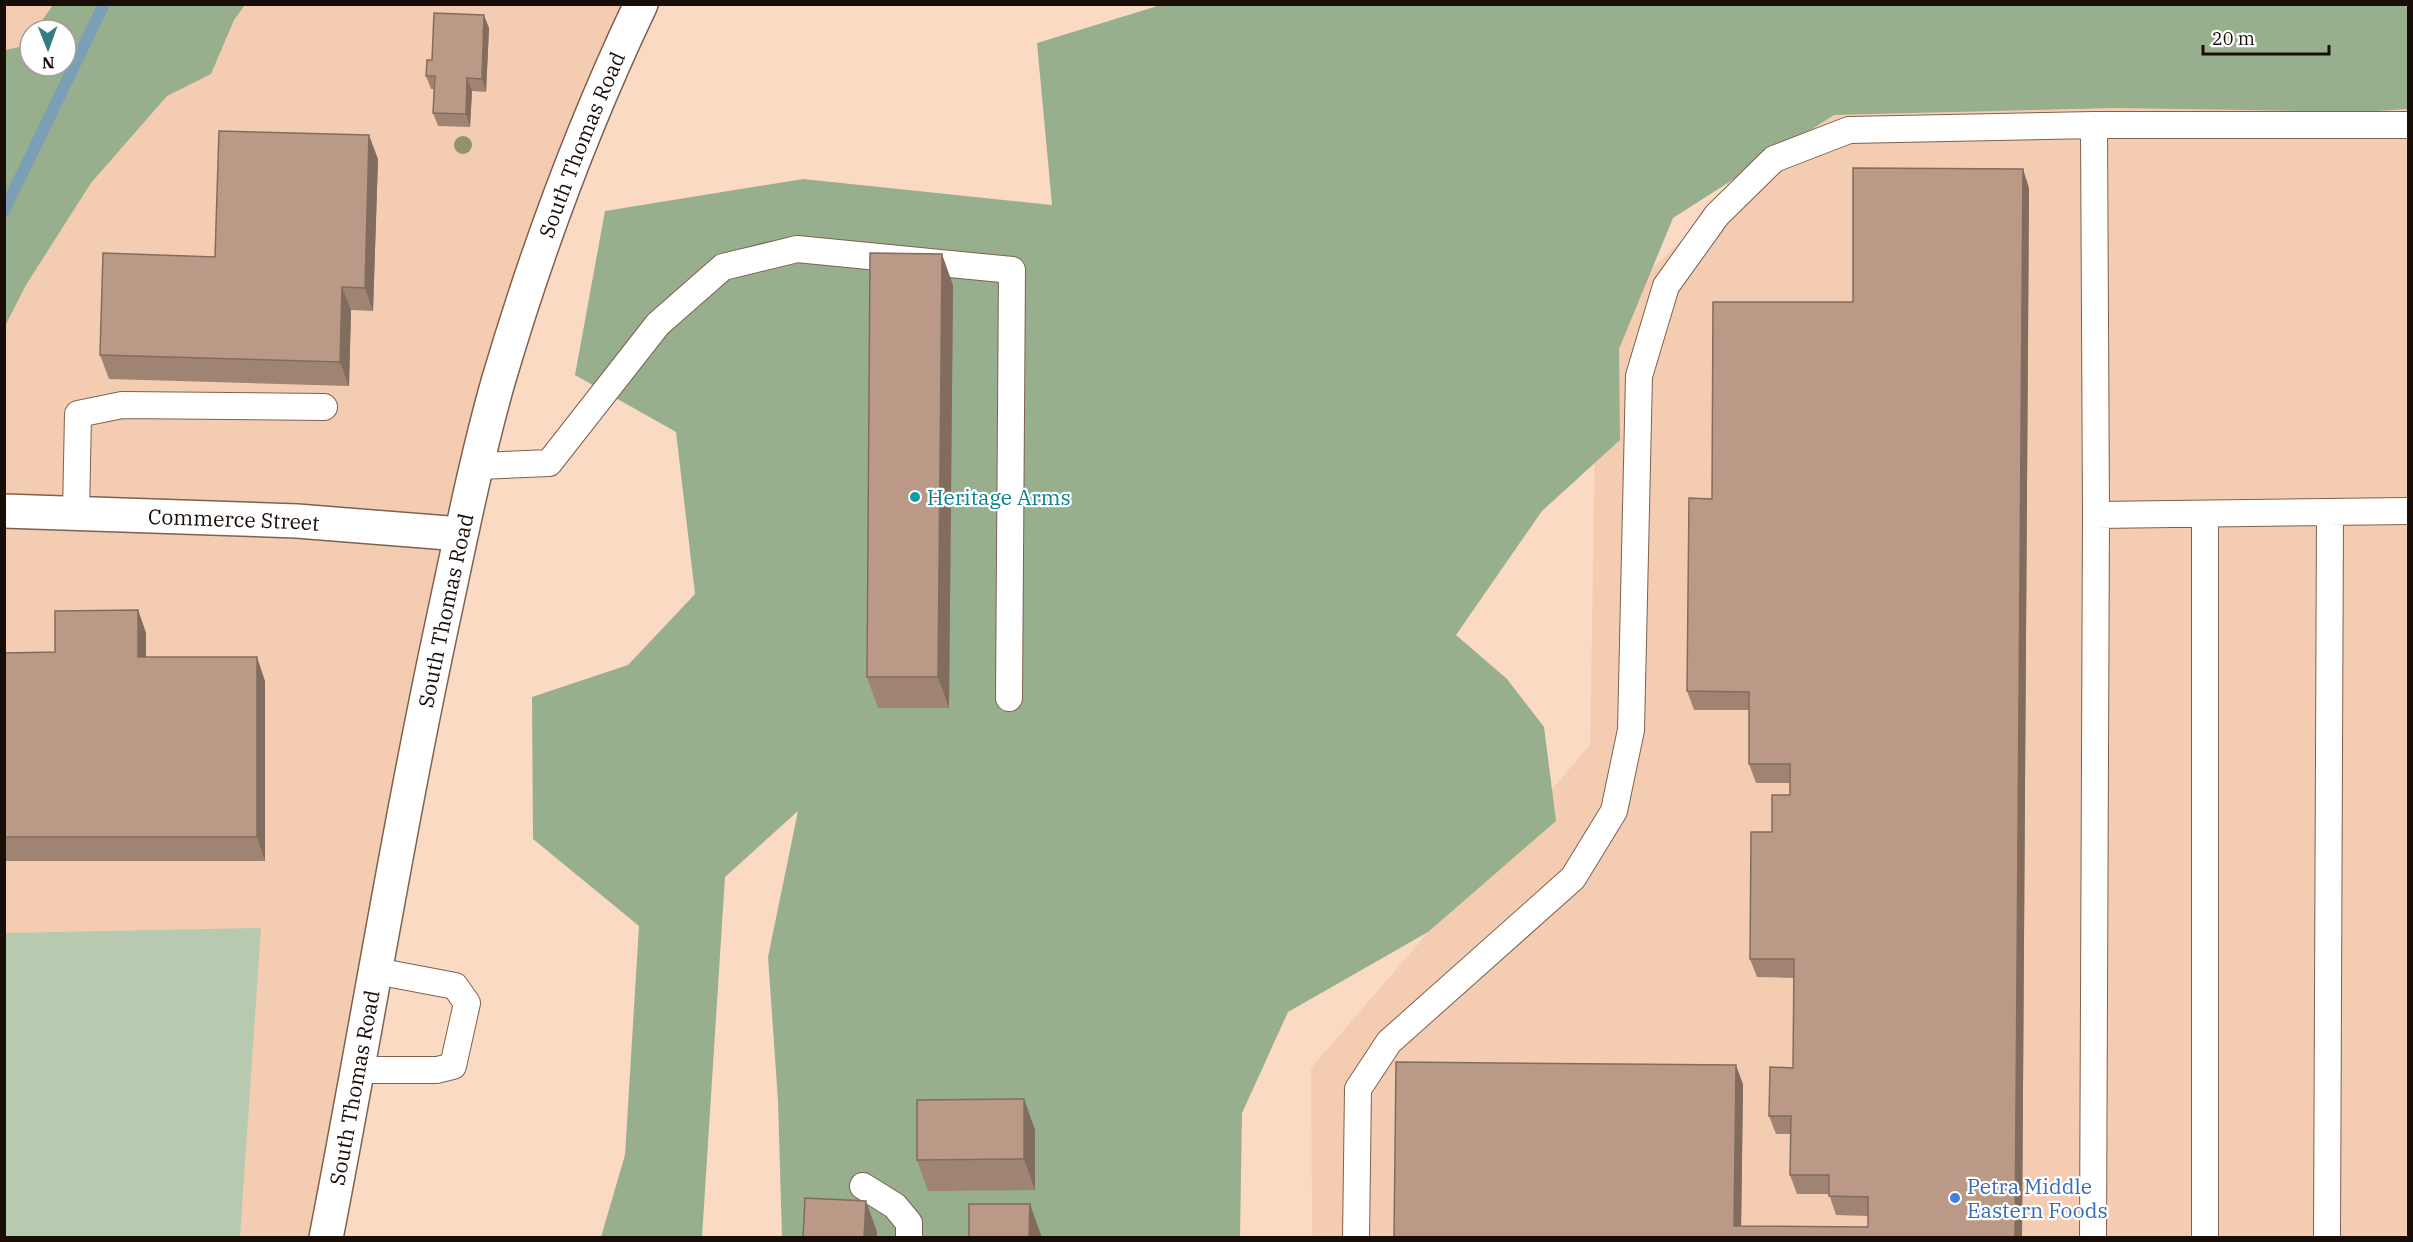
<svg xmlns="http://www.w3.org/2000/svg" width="2413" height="1242" font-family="'IBM Plex Serif',serif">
<rect width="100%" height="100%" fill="#fbdac4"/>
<path fill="#f4ccb2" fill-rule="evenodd" d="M 5,5 L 641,5 L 498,384 L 326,1237 L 5,1238 ZM 30,30 L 66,30 L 66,66 L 30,66 Z
M 1830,97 L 2408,100 L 2408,1237 L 1312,1237 L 1311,1068 L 1590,745 L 1597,322 Z"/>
<path fill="#b7caaf" d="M 261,928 L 240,1237 L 5,1237 L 5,933 Z"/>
<path fill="#98af8e" d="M 1164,4 L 2408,5 L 2408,109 L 2361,112 L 2116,108 L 1834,115 L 1673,218 L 1619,349 L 1620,440 L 1542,511 L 1456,635 L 1507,679 L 1544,727 L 1556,821 L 1428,932 L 1288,1012 L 1242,1113 L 1240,1237 L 782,1237 L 778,1101 L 768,957 L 798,811 L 725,877 L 702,1237 L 601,1237 L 625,1155 L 639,926 L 533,839 L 532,697 L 628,665 L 695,594 L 676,432 L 575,375 L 605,211 L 803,179 L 1052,205 L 1037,43 Z
M 53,5 L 245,5 L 234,20 L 211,74 L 167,96 L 91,183 L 26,285 L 5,326 L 5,50 L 24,46 L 30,37 L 30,66 L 66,66 L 66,30 L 35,30 Z"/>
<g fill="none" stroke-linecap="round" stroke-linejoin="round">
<path stroke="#7ba0b6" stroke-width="12" d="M 4,211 L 104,4"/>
<g stroke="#7e614e" stroke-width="28">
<path id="service" d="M 2094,125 L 2408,125
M 478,466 L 549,463 L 658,324 L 723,267 L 797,249 L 1012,270 L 1009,698
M 76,513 L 78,414 L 122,405 L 324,407
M 2205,514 L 2205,1238
M 358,1070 L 437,1070 L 453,1066 L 467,1003 L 455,986 L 376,971
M 863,1186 L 895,1206 L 909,1223 L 909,1238
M 1356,1238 L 1358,1089 L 1389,1042 L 1573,878 L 1614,811 L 1631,730 L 1639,376 L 1666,286 L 1717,215 L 1774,159 L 1849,130 L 2094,125 L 2096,515
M 2093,1238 L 2096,515 L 2408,511
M 2327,1238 L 2330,512"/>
</g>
<g stroke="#7e614e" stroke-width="36">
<g id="minor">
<path id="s1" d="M 4,511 L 297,521 L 461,534"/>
</g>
</g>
<g stroke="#7e614e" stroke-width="36">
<g id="tertiary">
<path id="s2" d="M 326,1238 C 366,1032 399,825 443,620 C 460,541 476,460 498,382 C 536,253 583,126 641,4"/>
</g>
</g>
<use href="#service" stroke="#fff" stroke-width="26"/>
<use href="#minor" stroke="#fff" stroke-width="33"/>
<use href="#tertiary" stroke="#fff" stroke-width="33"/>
</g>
<circle fill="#90926e" cx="463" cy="145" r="9"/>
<path fill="#a08473" d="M 489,28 L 486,92 L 472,91 L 470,127 L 438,126 L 433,113 L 434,89 L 431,89 L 426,76 L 432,60 Z
M 378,159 L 373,311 L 351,310 L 349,386 L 109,379 L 100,355 L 215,257 Z
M 2029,188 L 2022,1238 L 1394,1238 L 1743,1084 L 1741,1226 L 1868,1227 L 1868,1216 L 1836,1215 L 1829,1194 L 1797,1194 L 1790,1175 L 1790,1134 L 1776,1134 L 1769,1116 L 1793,1068 L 1794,978 L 1757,977 L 1750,959 L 1772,832 L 1790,795 L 1790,783 L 1756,783 L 1749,764 L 1749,710 L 1694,710 L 1687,691 L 1712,499 L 1853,302 Z
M 953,285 L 949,708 L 878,708 L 867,677 Z
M 138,610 L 146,633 L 146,657 L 265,681 L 265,861 L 4,861 L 4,653 L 55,652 Z
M 1024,1099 L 1035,1130 L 1035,1190 L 928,1191 L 917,1160 Z"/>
<path fill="#826c5e" d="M 484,15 L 489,28 L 486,92 L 482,79 Z
M 467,78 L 472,91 L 470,127 L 466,114 Z
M 369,135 L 378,159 L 373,311 L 365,288 Z
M 2023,169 L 2029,188 L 2022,1238 L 2015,1238 Z
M 942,254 L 953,285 L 949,708 L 938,677 Z
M 342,287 L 351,310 L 349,386 L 340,362 Z
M 138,610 L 146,633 L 146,681 L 138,657 Z
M 257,657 L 265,681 L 265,861 L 257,837 Z
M 1736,1065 L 1743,1084 L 1741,1238 L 1734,1226 Z
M 1024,1099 L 1035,1130 L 1035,1190 L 1024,1159 Z
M 866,1201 L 877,1232 L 877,1238 L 864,1238 Z
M 1030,1204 L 1041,1235 L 1041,1238 L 1029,1238 Z"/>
<path fill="#ba9a86" stroke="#826c5e" stroke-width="1.5" d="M 434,13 L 484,15 L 482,79 L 467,78 L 466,114 L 433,113 L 435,76 L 426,76 L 427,60 L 432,60 Z
M 219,131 L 369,135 L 365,288 L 342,287 L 340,362 L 100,355 L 103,253 L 215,257 Z
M 1853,168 L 2023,169 L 2015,1238 L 1394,1238 L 1396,1062 L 1736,1065 L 1734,1226 L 1868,1227 L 1868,1197 L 1829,1196 L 1829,1175 L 1790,1175 L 1791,1116 L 1769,1116 L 1770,1067 L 1793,1068 L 1794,959 L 1750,959 L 1751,832 L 1772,832 L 1772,795 L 1790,795 L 1790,764 L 1749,764 L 1749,692 L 1687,691 L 1689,498 L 1712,499 L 1713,302 L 1853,302 Z
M 870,253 L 942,254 L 938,677 L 867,677 Z
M 138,610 L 138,657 L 257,657 L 257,837 L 4,837 L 4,653 L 55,652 L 55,611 Z
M 1024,1099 L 1024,1159 L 917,1160 L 917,1100 Z
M 805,1198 L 866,1201 L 864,1238 L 803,1238 Z
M 969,1204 L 1030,1204 L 1029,1238 L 969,1238 Z"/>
<circle fill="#0f9aa8" stroke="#fff" stroke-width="2" cx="915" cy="497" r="6"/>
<circle fill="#3f7fe0" stroke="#fff" stroke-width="2" cx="1955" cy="1198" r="6"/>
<g text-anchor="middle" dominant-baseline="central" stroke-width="4.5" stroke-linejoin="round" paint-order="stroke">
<g font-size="21" fill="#190e07" stroke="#fff">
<text stroke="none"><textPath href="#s2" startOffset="1125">South Thomas Road</textPath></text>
<text stroke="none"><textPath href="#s1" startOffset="230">Commerce Street</textPath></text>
<text stroke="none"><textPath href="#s2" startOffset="639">South Thomas Road</textPath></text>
<text stroke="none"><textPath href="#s2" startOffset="153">South Thomas Road</textPath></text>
</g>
<g font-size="21" fill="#0d838f" stroke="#fff" text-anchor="start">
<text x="927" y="497">Heritage Arms</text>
</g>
<g font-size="21" fill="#366cbe" stroke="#fff" text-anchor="start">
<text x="1967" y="1186">Petra Middle<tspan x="1967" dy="24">Eastern Foods</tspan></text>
</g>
</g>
<rect width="2413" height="1242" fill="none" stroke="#190e07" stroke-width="12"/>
<g transform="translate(48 48) rotate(179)"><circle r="28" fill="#ffffff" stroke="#a39f9c" stroke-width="1.5"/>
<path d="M0-4.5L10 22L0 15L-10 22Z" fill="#357d84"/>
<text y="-9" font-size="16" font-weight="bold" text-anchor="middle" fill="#190e07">N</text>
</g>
<path d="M2203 45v9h126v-9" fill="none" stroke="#190e07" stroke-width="3"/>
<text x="2212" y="45" font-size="18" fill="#190e07" stroke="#ffffff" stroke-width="4.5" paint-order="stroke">20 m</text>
</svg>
